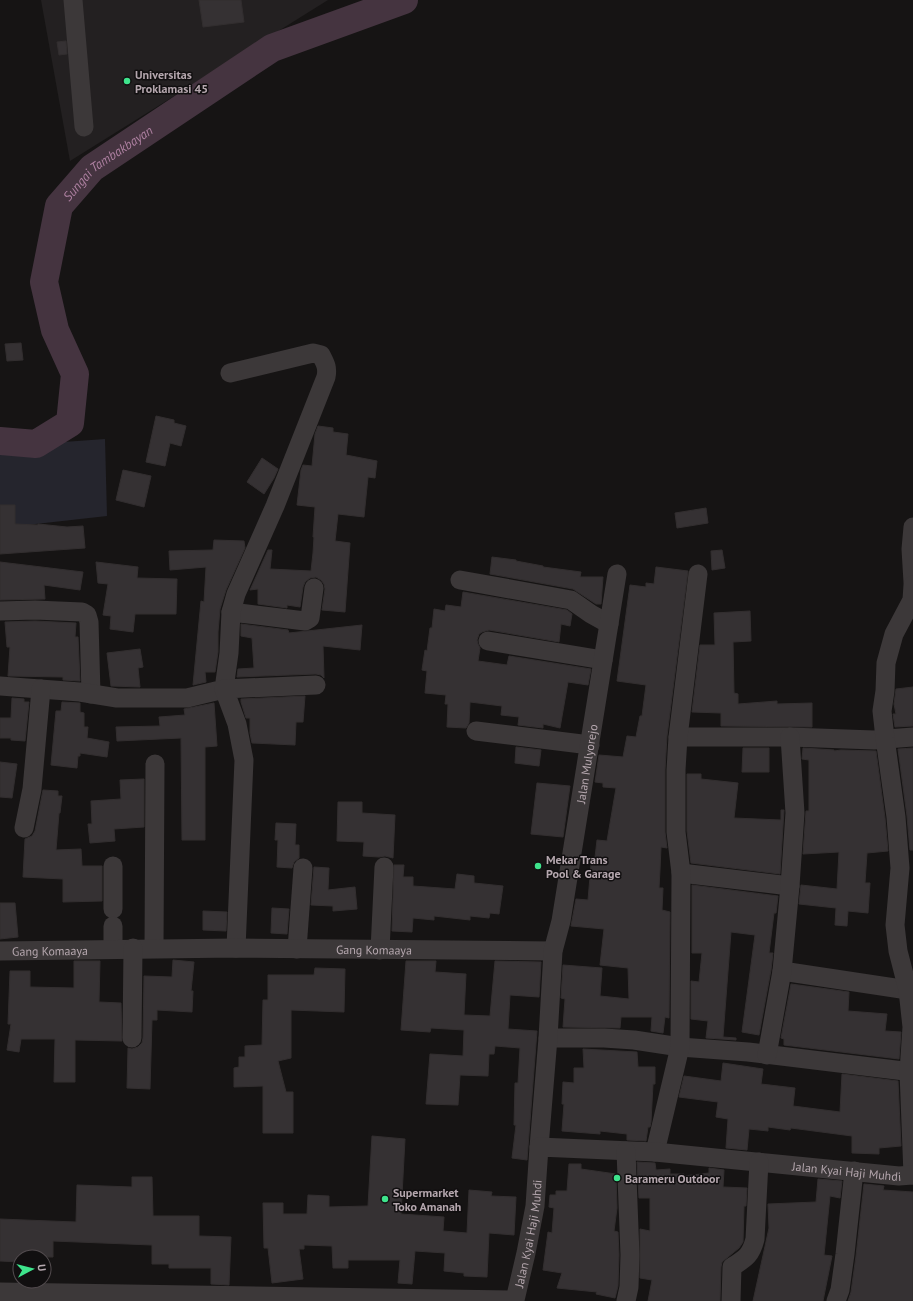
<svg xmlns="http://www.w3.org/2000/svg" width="913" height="1301" font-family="'PT Sans',sans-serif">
<rect width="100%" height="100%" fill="#161414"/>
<path fill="#232021" d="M 41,0 L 328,0 L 70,161 Z"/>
<path fill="#25252d" d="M 105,439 L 107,516 L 0,528 L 0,453 L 36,444 Z"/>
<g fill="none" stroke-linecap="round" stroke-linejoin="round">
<path stroke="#453440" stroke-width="28" id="s1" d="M 0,441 L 36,444 L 70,423 L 75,374 L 55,330 L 44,282 L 59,206 L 92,168 L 272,48 L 404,0"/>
</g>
<path fill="#353133" stroke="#322e2f" d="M 199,0 L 241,0 L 244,22 L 203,27 Z
M 66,41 L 67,54 L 59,55 L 57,42 Z
M 21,343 L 23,360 L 7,361 L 5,344 Z
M 156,416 L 174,420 L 174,423 L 186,426 L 181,446 L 170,443 L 165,466 L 146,462 Z
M 318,426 L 333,428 L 333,432 L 348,434 L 346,455 L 377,461 L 375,478 L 368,477 L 364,517 L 338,514 L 335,541 L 350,543 L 345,612 L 322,610 L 325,589 L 324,584 L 321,580 L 316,577 L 310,578 L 305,582 L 303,587 L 300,607 L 287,605 L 287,608 L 258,604 L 258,589 L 250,590 L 268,550 L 272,550 L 270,569 L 311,571 L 313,553 L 314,537 L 313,537 L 315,507 L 297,505 L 301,470 L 303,465 L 312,466 L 315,434 Z
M 262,458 L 278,469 L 274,478 L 264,494 L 247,482 Z
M 123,470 L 151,476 L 144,507 L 116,500 Z
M 0,505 L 15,505 L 15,524 L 38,525 L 38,524 L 67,527 L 83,526 L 85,548 L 0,554 Z
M 706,508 L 708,523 L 677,528 L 675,513 Z
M 214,540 L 244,541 L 245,548 L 226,590 L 220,609 L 218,632 L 218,652 L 215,672 L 205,672 L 206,682 L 193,685 L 201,601 L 204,602 L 206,567 L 170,570 L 169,551 L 213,550 Z
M 722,550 L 725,568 L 712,570 L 711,551 Z
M 492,557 L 516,560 L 516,561 L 543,566 L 543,567 L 581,572 L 580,577 L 603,577 L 601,604 L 596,604 L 573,589 L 490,574 Z
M 0,562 L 83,572 L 80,590 L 44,585 L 45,599 L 0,600 Z
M 96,562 L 138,567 L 137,578 L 177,579 L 176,614 L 135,614 L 133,632 L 110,629 L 111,616 L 103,615 L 108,584 L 98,583 Z
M 656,567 L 688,571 L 667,736 L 665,770 L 665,832 L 667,848 L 661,847 L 660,870 L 659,888 L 663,888 L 662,910 L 670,912 L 669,1018 L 665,1017 L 663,1033 L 651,1031 L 652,1017 L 621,1017 L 620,1028 L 563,1027 L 565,999 L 561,998 L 563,965 L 602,968 L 600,996 L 629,999 L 628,968 L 600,965 L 604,929 L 571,926 L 576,899 L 588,900 L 591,865 L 594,866 L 597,840 L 607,841 L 616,788 L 603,787 L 603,783 L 595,782 L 599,755 L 623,757 L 627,736 L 636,737 L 640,716 L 642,716 L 646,685 L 617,681 L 630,585 L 646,587 L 646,583 L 654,584 Z
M 463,592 L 567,610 L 572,614 L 570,626 L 561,624 L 559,642 L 489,630 L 482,632 L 479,634 L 477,640 L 478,644 L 480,648 L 478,661 L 507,665 L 509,656 L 591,669 L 588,685 L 568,682 L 560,728 L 543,724 L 543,728 L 518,725 L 519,717 L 501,715 L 502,706 L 470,702 L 469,723 L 466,728 L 447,727 L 448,704 L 445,704 L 446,695 L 425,693 L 427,671 L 422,670 L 425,650 L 427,651 L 430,628 L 432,628 L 434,609 L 445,611 L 446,605 L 461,607 Z
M 750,611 L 751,641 L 733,642 L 734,693 L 738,694 L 738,704 L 777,701 L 777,704 L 812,703 L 812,727 L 721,726 L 721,713 L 692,712 L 700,645 L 715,645 L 714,613 Z
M 35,621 L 76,623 L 75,637 L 78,637 L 80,681 L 63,680 L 63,677 L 8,676 L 10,647 L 7,647 L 5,622 Z
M 241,624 L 288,630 L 289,633 L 362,625 L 360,650 L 323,646 L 324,678 L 321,675 L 316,674 L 237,677 L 238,669 L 254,668 L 252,638 L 241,636 Z
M 140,649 L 143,667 L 138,668 L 140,687 L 111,686 L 107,653 Z
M 913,687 L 913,726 L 895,727 L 893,714 L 896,714 L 894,704 L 896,689 Z
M 305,696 L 303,722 L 296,722 L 295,745 L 252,743 L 250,733 L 250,718 L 246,718 L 241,702 L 241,699 Z
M 12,698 L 24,699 L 24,702 L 29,702 L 25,741 L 11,740 L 11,738 L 0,738 L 0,718 L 11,718 Z
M 62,702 L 80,703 L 80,712 L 84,713 L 84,727 L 88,727 L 87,738 L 109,742 L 107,757 L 80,753 L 80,756 L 78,756 L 77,768 L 51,765 L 56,711 L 61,711 Z
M 214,703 L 217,746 L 205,747 L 205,840 L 182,840 L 181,738 L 117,741 L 116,727 L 160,726 L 159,717 L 185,715 L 184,709 Z
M 516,747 L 541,750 L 539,766 L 515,763 Z
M 743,748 L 769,748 L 769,772 L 742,772 Z
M 803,748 L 834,750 L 834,751 L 841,750 L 876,751 L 885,818 L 888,851 L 867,853 L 865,883 L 870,883 L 868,913 L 848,911 L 847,926 L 835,925 L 836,908 L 799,904 L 801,885 L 837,889 L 839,852 L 803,854 L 806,811 L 809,811 L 809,760 L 802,759 Z
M 913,748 L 913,850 L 910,850 L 907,816 L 898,749 Z
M 0,762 L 17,764 L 12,798 L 0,797 Z
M 687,774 L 701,774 L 701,779 L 738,783 L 734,818 L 781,820 L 781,810 L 784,810 L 780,874 L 691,863 L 687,831 Z
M 144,779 L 144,827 L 114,829 L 115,841 L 90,843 L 88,824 L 92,824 L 91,801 L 121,799 L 120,780 Z
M 537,783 L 570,786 L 563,837 L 531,834 Z
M 43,790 L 58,791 L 58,796 L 62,796 L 60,813 L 59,813 L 56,850 L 81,849 L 82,866 L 102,866 L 102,901 L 63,902 L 63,879 L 23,877 L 25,839 L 32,836 L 35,831 Z
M 338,802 L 362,802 L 362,813 L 395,815 L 393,858 L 385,856 L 379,857 L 363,856 L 364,842 L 337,841 Z
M 276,823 L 296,824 L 295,845 L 299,845 L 299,858 L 294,862 L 292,868 L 277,867 L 278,840 L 275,840 Z
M 394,865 L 404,865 L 403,877 L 413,877 L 413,886 L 455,889 L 457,874 L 474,876 L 474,883 L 503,886 L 499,914 L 490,913 L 489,918 L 470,916 L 470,920 L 434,916 L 434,920 L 413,918 L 412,932 L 392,931 Z
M 314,867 L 329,868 L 328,890 L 355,887 L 357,909 L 333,911 L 333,906 L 311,905 Z
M 692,885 L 778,896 L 776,913 L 774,913 L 769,953 L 773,953 L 771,970 L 759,1035 L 742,1032 L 755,935 L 731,932 L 723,1037 L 736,1038 L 736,1040 L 706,1038 L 708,1021 L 691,1019 L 691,981 L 699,982 L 702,953 L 692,953 Z
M 0,903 L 15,903 L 18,937 L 0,939 Z
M 272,908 L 289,909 L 287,934 L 271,933 Z
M 203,911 L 227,912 L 226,931 L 203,930 Z
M 173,960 L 194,962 L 191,991 L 193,991 L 192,1012 L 157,1010 L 157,1020 L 152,1020 L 150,1089 L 127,1088 L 128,1048 L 132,1049 L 138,1047 L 142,1043 L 143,1038 L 144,976 L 172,977 Z
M 74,961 L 100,961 L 99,1002 L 121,1003 L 122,1041 L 75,1040 L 75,1082 L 54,1082 L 55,1039 L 21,1039 L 19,1052 L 7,1050 L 11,1024 L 8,1024 L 10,971 L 30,971 L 30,987 L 74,988 Z
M 406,961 L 436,961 L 435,972 L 466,974 L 464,1015 L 490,1016 L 495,961 L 541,962 L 539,997 L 510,995 L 508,1029 L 537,1031 L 527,1160 L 512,1158 L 516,1125 L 514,1125 L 515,1083 L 518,1083 L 520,1048 L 495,1046 L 494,1054 L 489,1054 L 488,1076 L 460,1075 L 458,1105 L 426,1104 L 430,1054 L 463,1056 L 464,1030 L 431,1028 L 430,1032 L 401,1030 Z
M 315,968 L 345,969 L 344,1012 L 291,1010 L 291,1058 L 278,1061 L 286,1092 L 293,1092 L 293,1133 L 263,1133 L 263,1086 L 234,1087 L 234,1068 L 239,1067 L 239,1057 L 245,1057 L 245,1046 L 262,1045 L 263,1000 L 268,1000 L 268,975 L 314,975 Z
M 791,984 L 849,992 L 848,1011 L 887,1014 L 885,1031 L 901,1032 L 899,1059 L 784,1045 L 784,1039 L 781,1038 Z
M 583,1049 L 637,1052 L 638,1067 L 655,1067 L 655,1084 L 653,1084 L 651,1122 L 650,1127 L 648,1127 L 646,1141 L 627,1140 L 627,1134 L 600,1131 L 600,1134 L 562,1131 L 564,1104 L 562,1104 L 563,1082 L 574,1083 L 574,1068 L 584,1068 Z
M 723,1063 L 763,1069 L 761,1084 L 795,1088 L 793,1106 L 840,1112 L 842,1074 L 898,1081 L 901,1146 L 879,1148 L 879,1154 L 852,1153 L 852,1136 L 791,1128 L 790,1130 L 768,1127 L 768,1131 L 749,1129 L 747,1150 L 726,1148 L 728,1119 L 716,1117 L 718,1102 L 679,1097 L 684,1076 L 721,1081 Z
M 372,1136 L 405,1139 L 401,1214 L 444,1217 L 443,1231 L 467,1233 L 469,1190 L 492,1192 L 491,1196 L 516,1197 L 514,1235 L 489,1233 L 487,1277 L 464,1276 L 464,1273 L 444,1271 L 445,1253 L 415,1251 L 412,1284 L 398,1283 L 400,1260 L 348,1260 L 348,1268 L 333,1268 L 332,1246 L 304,1245 L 304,1249 L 299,1249 L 303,1279 L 272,1283 L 268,1248 L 264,1248 L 263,1203 L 283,1203 L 283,1214 L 307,1214 L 308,1195 L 329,1196 L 329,1207 L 368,1206 Z
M 637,1162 L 655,1163 L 656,1170 L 670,1169 L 670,1174 L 684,1174 L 684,1176 L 709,1173 L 709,1168 L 724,1170 L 723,1187 L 747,1188 L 746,1206 L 744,1206 L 743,1242 L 739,1248 L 722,1262 L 721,1267 L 720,1301 L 648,1301 L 652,1280 L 640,1278 L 640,1229 L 650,1231 L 650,1198 L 639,1198 Z
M 569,1164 L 581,1164 L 581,1169 L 616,1174 L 617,1208 L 614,1231 L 618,1232 L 619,1255 L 618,1286 L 615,1298 L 596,1294 L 597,1292 L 557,1288 L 562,1273 L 543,1270 L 548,1232 L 552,1233 L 554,1208 L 549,1207 L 550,1195 L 556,1195 L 556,1191 L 567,1191 Z
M 132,1177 L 152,1177 L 153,1216 L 199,1216 L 199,1236 L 231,1237 L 229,1285 L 211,1284 L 211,1268 L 169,1268 L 169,1264 L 152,1264 L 152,1245 L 53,1241 L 53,1257 L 20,1257 L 20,1262 L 0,1261 L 0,1219 L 76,1222 L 77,1185 L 132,1187 Z
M 818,1179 L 842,1181 L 840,1198 L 830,1196 L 824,1255 L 832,1256 L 823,1301 L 753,1301 L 769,1228 L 768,1204 L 816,1202 Z
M 864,1184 L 884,1186 L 883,1190 L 913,1192 L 913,1301 L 848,1301 L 851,1292 L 856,1256 Z"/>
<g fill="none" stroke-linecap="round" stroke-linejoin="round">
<g stroke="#3c3839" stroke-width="19">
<path d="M 73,0 L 84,127"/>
<path d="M 913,527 L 911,549 L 913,582"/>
<path d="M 460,580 L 571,600 L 591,614 L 609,624"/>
<path d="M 0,611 L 35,610 L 82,612 L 87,615 L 89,622 L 91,694"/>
<path d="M 231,612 L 305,621 L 310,618 L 314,588"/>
<path d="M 488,641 L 603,660"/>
<path d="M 0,686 L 80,692 L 117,698 L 187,698 L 224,689 L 229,653 L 231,612 L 236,594 L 275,506 L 326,377 C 328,367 325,363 321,355 L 313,353 L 230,373"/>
<path d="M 476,731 L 590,745"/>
<path d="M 678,737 L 790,737 L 874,740 L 913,737"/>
<path d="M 24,828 L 32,789 L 41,689"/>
<path d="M 681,873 L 790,886"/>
<path d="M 113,909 L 113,866"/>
<path d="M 113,926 L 113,949"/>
<path d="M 154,948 L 155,764"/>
<path d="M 236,948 L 244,760 L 237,724 L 224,689 L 316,685"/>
<path d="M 297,949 L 303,868"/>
<path d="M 380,950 L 384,867"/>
<path id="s2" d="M 0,951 L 236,948 L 553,951"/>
<path d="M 782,971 L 908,990"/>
<path d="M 132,1038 L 133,948"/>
<path d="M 548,1038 L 604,1038 L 634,1040 L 680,1047 L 748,1052 L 913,1072"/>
<path d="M 767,1055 L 782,971 L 790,886 L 795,813 L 790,737"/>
<path id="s3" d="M 539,1147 L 548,1038 L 553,951 L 561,921 L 617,574"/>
<path d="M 655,1152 L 680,1047 L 681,873 L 676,832 L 676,770 L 678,737 L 698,574"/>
<path d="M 913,1175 L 909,1072 L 912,1027 L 908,990 L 898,951 L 895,925 L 900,868 L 896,817 L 885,738 L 882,711 L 885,691 L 886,663 L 894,634 L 912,600 L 913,585"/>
<path id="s4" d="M 0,1292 L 515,1300 L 526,1253 L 535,1206 L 539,1147 L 655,1152 L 899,1176 L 913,1175"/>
<path d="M 626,1301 L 629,1287 L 630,1255 L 626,1151"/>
<path d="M 731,1301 L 732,1267 C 746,1258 751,1255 755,1239 L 759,1162"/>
<path d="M 836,1301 L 840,1290 L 845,1254 L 854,1171"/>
</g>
</g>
<g fill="#3ee48c" stroke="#110f10" stroke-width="1.5">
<circle cx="127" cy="81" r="4"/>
<circle cx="538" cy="866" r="4"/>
<circle cx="617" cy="1178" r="4"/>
<circle cx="385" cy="1199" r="4"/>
</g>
<g text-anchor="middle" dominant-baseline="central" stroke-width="3" stroke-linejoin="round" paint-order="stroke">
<g font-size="12" font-weight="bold" fill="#b5a7ae" stroke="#110f10" text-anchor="start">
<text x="135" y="74">Universitas<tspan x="135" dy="14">Proklamasi 45</tspan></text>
<text x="546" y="859">Mekar Trans<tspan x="546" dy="14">Pool &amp; Garage</tspan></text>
<text x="625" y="1178">Barameru Outdoor</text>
<text x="393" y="1192">Supermarket<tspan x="393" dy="14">Toko Amanah</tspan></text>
</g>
<g font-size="12" fill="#b5a7ae" stroke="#110f10">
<text stroke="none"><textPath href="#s3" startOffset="387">Jalan Mulyorejo</textPath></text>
<text stroke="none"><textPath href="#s2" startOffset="50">Gang Komaaya</textPath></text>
<text stroke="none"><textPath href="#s2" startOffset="374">Gang Komaaya</textPath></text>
<text stroke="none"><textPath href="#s4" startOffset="979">Jalan Kyai Haji Muhdi</textPath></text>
<text stroke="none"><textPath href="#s4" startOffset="583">Jalan Kyai Haji Muhdi</textPath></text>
</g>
<g font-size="13" font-style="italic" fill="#ae80a1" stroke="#110f10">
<text stroke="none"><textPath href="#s1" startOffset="366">Sungai Tambakbayan</textPath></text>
</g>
</g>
<g transform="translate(32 1269) rotate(83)"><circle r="19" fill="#110f10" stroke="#534c4f"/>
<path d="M0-3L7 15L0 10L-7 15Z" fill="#3ee48c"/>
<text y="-6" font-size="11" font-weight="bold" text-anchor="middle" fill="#b5a7ae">U</text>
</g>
</svg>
